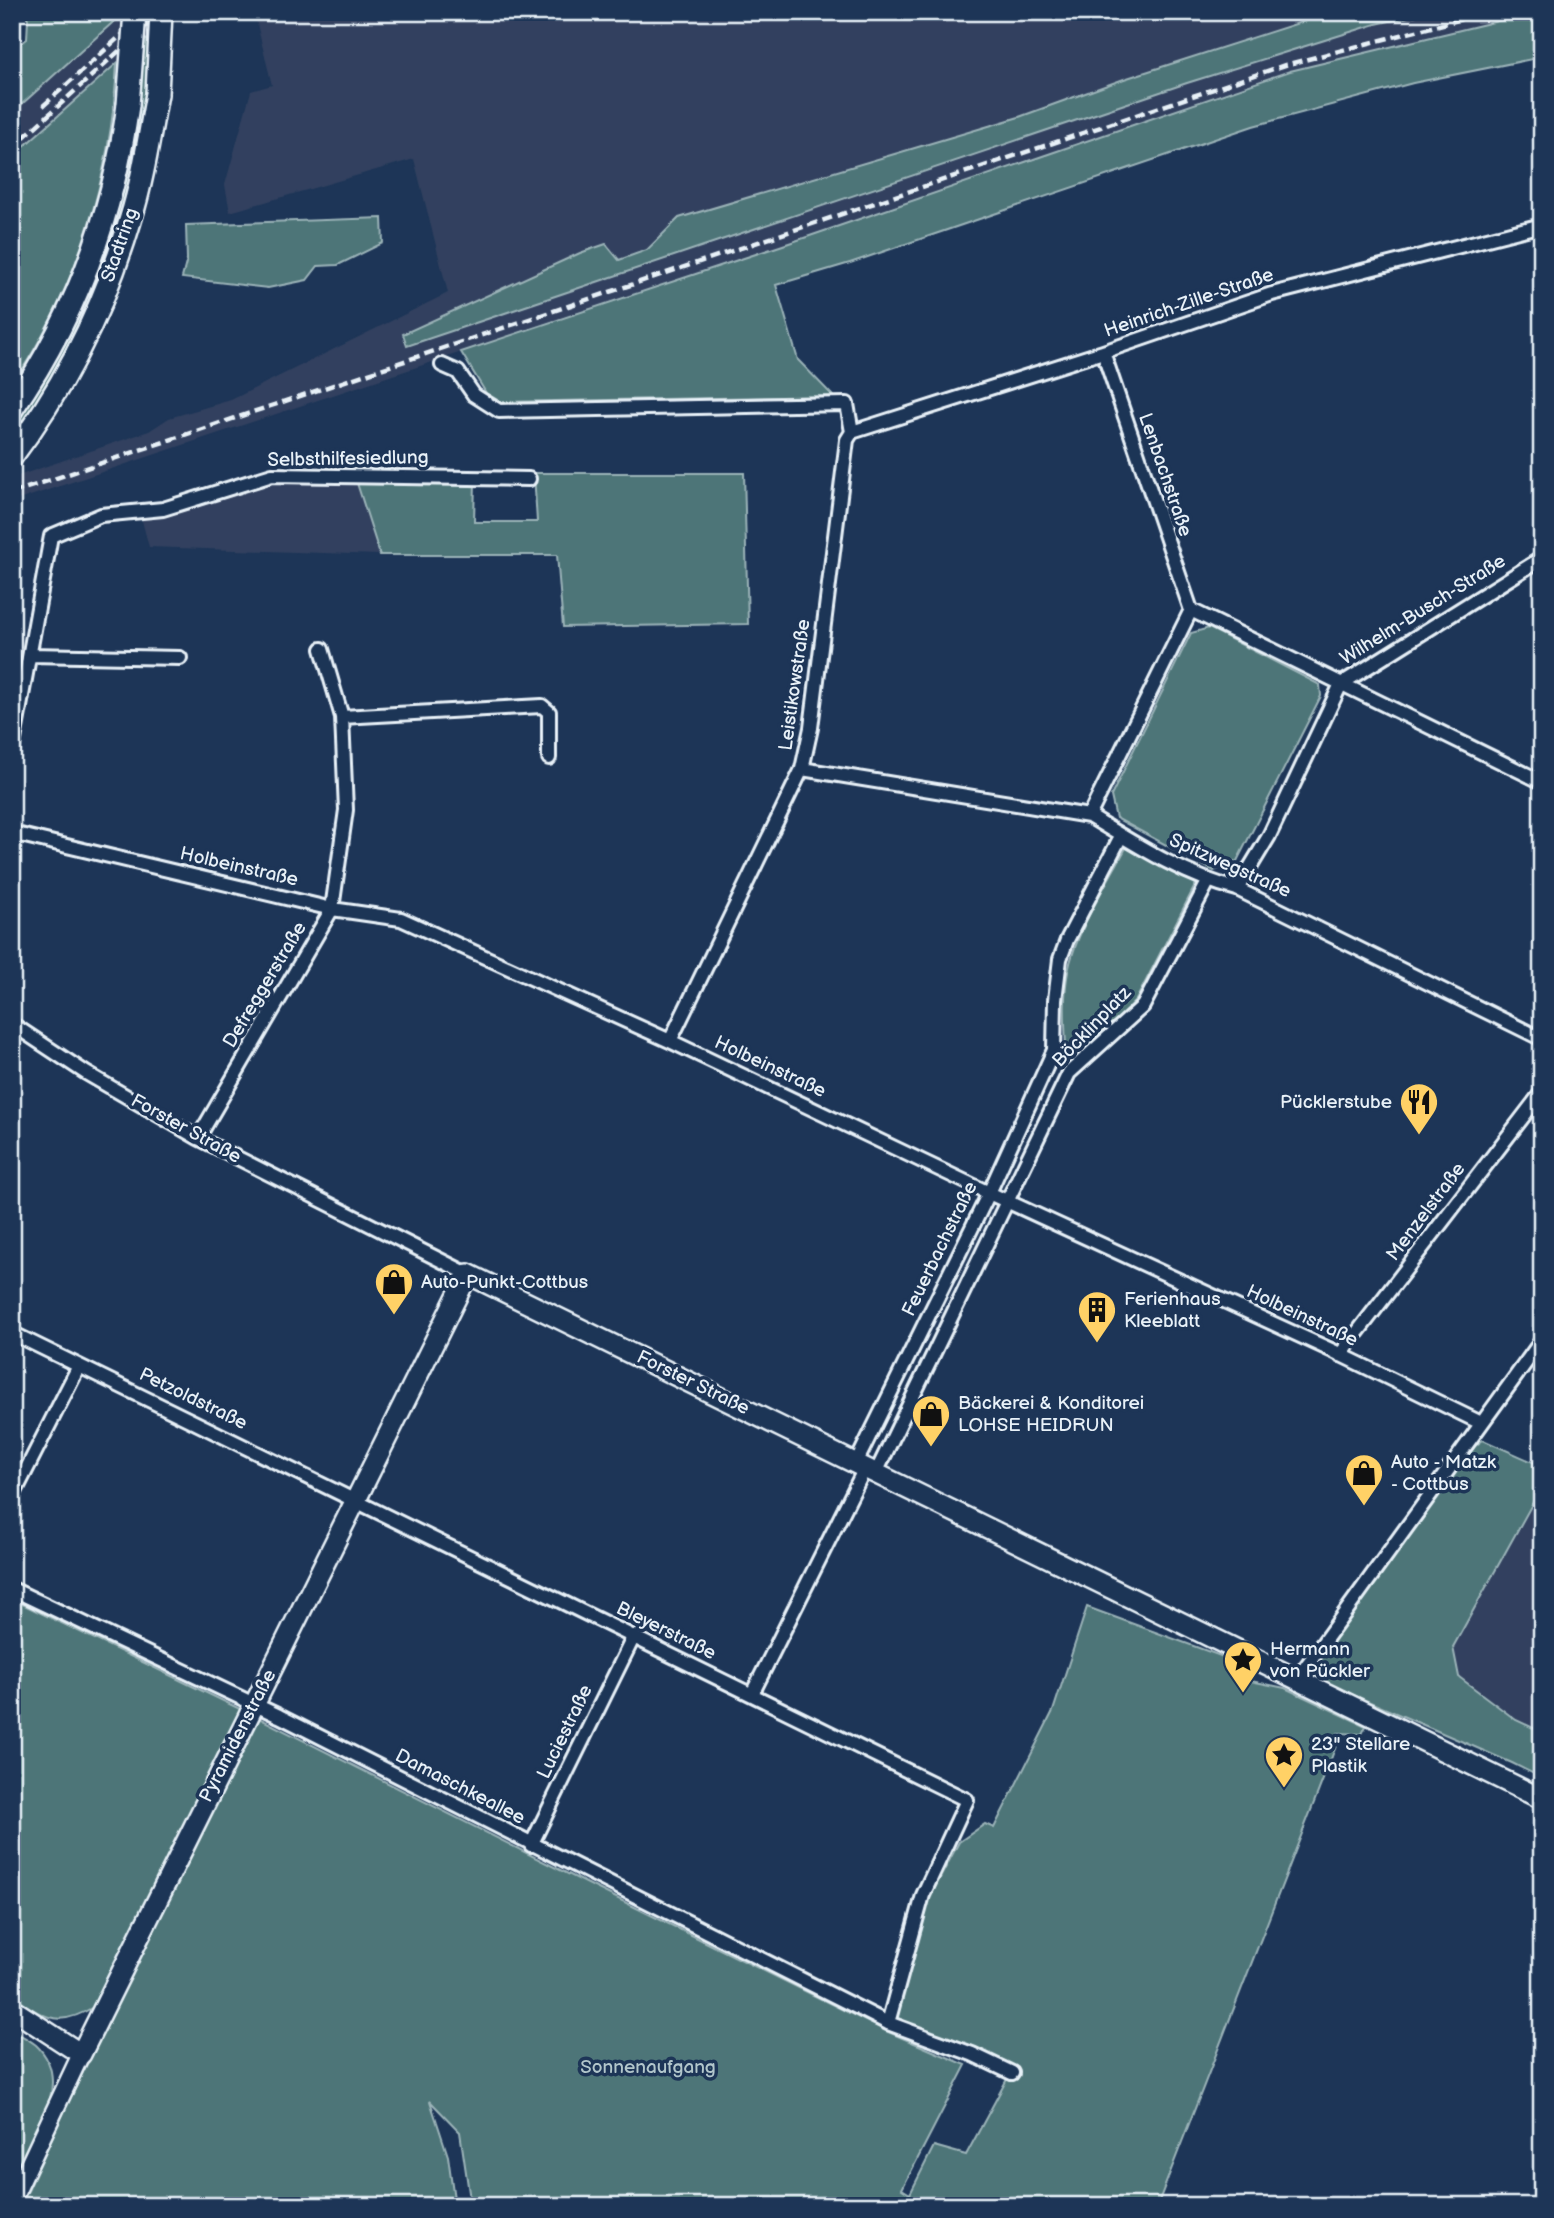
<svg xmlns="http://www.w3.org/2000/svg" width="1554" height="2218" font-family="'Balsamiq Sans',sans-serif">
<rect width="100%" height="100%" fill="#1d3557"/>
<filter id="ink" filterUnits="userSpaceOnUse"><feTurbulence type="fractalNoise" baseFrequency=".0143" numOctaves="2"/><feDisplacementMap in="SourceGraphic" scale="14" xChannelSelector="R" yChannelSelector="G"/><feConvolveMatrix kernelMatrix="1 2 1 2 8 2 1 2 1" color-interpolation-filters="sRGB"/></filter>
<g filter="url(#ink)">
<path fill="#32415f" d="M 125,12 L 181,12 L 117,63 L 12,157 L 12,113 Z
M 254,12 L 1333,12 L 1124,79 L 1019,117 L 680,218 L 647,251 L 619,260 L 605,244 L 580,253 L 403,334 L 1187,83 L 1376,24 L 1431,12 L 1534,12 L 1290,71 L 801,239 L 12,502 L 12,478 L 149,431 L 169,418 L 231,400 L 448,293 L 414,159 L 230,212 L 225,185 L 251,91 L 272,85 Z
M 274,479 L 356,480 L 380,555 L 149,547 L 141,517 Z
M 1542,1486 L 1542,1732 L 1513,1718 L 1459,1677 L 1452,1647 Z"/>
<path fill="#4e7578" stroke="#9bb3b8" stroke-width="2" d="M 25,12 L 121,12 L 121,15 L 12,113 L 12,50 L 27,39 L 28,19 Z
M 1333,12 L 1431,12 L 1376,24 L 1187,83 L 407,346 L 403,334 L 580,253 L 606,244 L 619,260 L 647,250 L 679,218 L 1019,117 L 1124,79 Z
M 1542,12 L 1542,57 L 1413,83 L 1253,126 L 850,263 L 776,285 L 798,360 L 833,396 L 501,402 L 486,393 L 461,352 L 801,239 L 1290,71 L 1531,13 Z
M 152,35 C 148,74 145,113 138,152 C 122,241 69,368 12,439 L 12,430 C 67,340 109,257 132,153 C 140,117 141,79 144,42 Z
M 117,63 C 112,176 76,291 12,385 L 12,157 Z
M 382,218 L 383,243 L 338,265 L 318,266 L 307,280 L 268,288 L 182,278 L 187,259 L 186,225 Z
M 534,473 L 744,473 L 748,624 L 563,627 L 557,555 L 380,555 L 356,480 L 475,480 L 474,522 L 537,522 Z
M 1209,628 L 1320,685 L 1321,696 L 1237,861 L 1214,871 L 1116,818 L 1111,796 L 1191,633 Z
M 1127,846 L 1198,880 L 1136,1000 L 1120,1017 L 1076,1051 L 1066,1047 C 1065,1022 1063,997 1068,972 C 1075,932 1108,882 1127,846 Z
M 1483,1440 L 1542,1466 L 1542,1486 L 1453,1647 L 1459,1677 L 1516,1720 L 1542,1732 L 1542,1778 L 1512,1763 L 1307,1675 L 1465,1454 Z
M 12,1599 L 242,1710 L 95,2006 C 58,2029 46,2018 12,1996 Z
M 1087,1607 L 1240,1663 L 1251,1681 L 1285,1688 L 1366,1726 L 1362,1734 L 1338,1733 L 1336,1746 L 1157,2206 L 471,2206 L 460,2132 L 430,2101 L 448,2156 L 455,2206 L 21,2206 L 66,2107 L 257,1717 L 586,1883 L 886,2031 L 966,2065 L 902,2189 L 910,2194 L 934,2146 L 966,2155 L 1013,2068 L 895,2018 L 929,1899 L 959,1842 L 985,1824 L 994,1828 L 1053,1711 Z
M 12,2030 C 20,2035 29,2039 36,2045 C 76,2082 31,2141 12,2179 Z"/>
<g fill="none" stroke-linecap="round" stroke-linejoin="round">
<g stroke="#e8f1f8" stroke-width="18">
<path id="minor" d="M 442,365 L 458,372 L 474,395 L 499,411 L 847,404 L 852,432
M 852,432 L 1103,352 L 1272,294 L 1542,225
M 1191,610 L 1542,782
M 30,655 L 180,658
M 342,717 L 542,706 L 549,712 L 549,758
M 12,751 L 51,536 L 101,515 L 163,509 L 272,475 L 529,479
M 802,769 L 1089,816 C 1135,844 1184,876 1237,889 L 1542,1039
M 1089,816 L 1191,610 L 1103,352
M 12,833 L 332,909 L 401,919 L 670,1041 L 989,1193 L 1333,1351 L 1481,1423
M 1237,889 L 1269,836 L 1341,684 L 1542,558
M 12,1024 L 86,1073 L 198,1138 L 468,1274
M 670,1041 L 802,769 L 811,728 L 847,440 L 852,432
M 198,1138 L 332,909 L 346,810 L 342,717 L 322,649
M 12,1333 L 967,1800 L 923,1895 L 888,2023 L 279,1716 L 12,1589
M 1340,1355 L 1542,1092
M 856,1463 L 989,1193 L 1054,1050 L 1055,1000 L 1060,959 L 1067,940 L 1121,836
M 876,1473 L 1069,1073 L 1143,1006 L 1208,882
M 12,1498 L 79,1366
M 1297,1679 L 1542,1340
M 752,1694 L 865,1468
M 531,1845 L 634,1636
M 888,2023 L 972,2054 L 1012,2073"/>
</g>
<g stroke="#e8f1f8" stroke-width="21">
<path id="tertiary" d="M 12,2201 L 81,2054"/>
</g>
<g stroke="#e8f1f8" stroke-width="24">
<path id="secondary" d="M 12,2009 L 81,2054 L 468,1274 L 1542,1799"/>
</g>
<g stroke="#e8f1f8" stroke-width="26">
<path id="primary" d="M 12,409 C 75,318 113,215 128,105
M 12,456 C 65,386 105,305 130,221 C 143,180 149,137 157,94"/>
</g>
<use href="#minor" stroke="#1d3557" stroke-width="12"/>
<use href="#tertiary" stroke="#1d3557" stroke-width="16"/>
<use href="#secondary" stroke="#1d3557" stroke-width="19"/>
<use href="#primary" stroke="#1d3557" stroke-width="21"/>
<path stroke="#e8f1f8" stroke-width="4.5" stroke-dasharray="10 5" stroke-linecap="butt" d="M 43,106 L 147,12
M 12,148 L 162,12
M 12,493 L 1285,65 L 1489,12"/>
<g stroke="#e8f1f8" stroke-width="26" stroke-linecap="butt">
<path id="primary-bridge" d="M 157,94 L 161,12
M 128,105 L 135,12"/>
</g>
<use href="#primary-bridge" stroke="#1d3557" stroke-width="21"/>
</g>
</g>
<defs>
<g id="restaurant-pin" transform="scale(2.0125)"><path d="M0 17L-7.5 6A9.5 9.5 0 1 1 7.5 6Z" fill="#ffd166" stroke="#1d3557"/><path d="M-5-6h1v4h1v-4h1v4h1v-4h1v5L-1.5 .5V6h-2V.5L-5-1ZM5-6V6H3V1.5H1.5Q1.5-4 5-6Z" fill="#111"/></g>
<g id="shop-pin" transform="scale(2.0125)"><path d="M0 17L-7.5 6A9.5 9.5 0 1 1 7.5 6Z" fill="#ffd166" stroke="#1d3557"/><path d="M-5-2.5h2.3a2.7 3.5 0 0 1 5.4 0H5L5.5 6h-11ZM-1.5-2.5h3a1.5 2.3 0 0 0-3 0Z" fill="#111"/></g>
<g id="building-pin" transform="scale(2.0125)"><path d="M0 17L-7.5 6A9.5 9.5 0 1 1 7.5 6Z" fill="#ffd166" stroke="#1d3557"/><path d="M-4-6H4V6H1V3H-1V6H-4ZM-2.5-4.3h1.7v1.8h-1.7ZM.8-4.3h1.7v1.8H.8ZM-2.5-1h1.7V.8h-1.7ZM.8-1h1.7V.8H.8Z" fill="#111"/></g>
<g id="sight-pin" transform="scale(2.0125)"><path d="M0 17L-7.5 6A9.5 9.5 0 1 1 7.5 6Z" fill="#ffd166" stroke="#1d3557"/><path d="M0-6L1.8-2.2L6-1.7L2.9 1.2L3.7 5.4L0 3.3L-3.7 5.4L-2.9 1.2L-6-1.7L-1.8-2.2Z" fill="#111"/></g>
</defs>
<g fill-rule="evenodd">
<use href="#restaurant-pin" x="1419" y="1102"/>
<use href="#shop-pin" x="394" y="1282"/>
<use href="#building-pin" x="1097" y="1310"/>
<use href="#shop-pin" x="931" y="1414"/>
<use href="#shop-pin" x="1364" y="1473"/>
<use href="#sight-pin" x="1243" y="1660"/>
<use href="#sight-pin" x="1284" y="1755"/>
</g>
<g text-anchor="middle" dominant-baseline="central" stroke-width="7" stroke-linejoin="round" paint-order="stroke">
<g font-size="19" fill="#e8f1f8" stroke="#1d3557">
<text transform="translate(120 245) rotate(-71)">Stadtring</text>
<text transform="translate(1189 303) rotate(-19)">Heinrich-Zille-Straße</text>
<text transform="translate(348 459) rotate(-1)">Selbsthilfesiedlung</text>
<text transform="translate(1165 475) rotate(71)">Lenbachstraße</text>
<text transform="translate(1423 610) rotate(-32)">Wilhelm-Busch-Straße</text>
<text transform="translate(795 685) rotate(-82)">Leistikowstraße</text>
<text transform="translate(1230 866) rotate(24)">Spitzwegstraße</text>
<text transform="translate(239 867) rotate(13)">Holbeinstraße</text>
<text transform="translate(265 985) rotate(-59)">Defreggerstraße</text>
<text transform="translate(1092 1027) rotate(-46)">Böcklinplatz</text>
<text transform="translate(770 1067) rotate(25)">Holbeinstraße</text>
<text transform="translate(186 1129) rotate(29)">Forster Straße</text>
<text transform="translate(1426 1212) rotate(-53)">Menzelstraße</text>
<text transform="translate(940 1249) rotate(-64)">Feuerbachstraße</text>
<text transform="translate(1302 1316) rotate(25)">Holbeinstraße</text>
<text transform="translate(693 1383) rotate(26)">Forster Straße</text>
<text transform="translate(193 1399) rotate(26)">Petzoldstraße</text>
<text transform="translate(666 1631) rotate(26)">Bleyerstraße</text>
<text transform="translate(565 1732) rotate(-64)">Luciestraße</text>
<text transform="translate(238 1736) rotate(-63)">Pyramidenstraße</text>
<text transform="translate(460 1787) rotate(27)">Damaschkeallee</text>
</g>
<g font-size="19" fill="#e8f1f8" stroke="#1d3557" text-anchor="start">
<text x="1392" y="1102" text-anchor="end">Pücklerstube</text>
<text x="421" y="1282">Auto-Punkt-Cottbus</text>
<text x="1124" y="1299">Ferienhaus<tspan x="1124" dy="22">Kleeblatt</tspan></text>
<text x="958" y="1403">Bäckerei &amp; Konditorei<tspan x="958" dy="22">LOHSE HEIDRUN</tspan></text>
<text x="1391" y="1462">Auto - Matzk<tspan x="1391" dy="22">- Cottbus</tspan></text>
<text x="1270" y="1649">Hermann<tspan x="1270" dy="22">von Pückler</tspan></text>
<text x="1311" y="1744">23" Stellare<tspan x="1311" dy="22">Plastik</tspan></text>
</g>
<g font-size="19" fill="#b2c6cb" stroke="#1d3557">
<text x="648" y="2067">Sonnenaufgang</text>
</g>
</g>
<rect width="1554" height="2218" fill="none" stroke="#1d3557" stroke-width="42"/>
<rect x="21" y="21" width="1512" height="2176" fill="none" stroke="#e8f1f8" stroke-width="2.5" filter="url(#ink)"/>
</svg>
